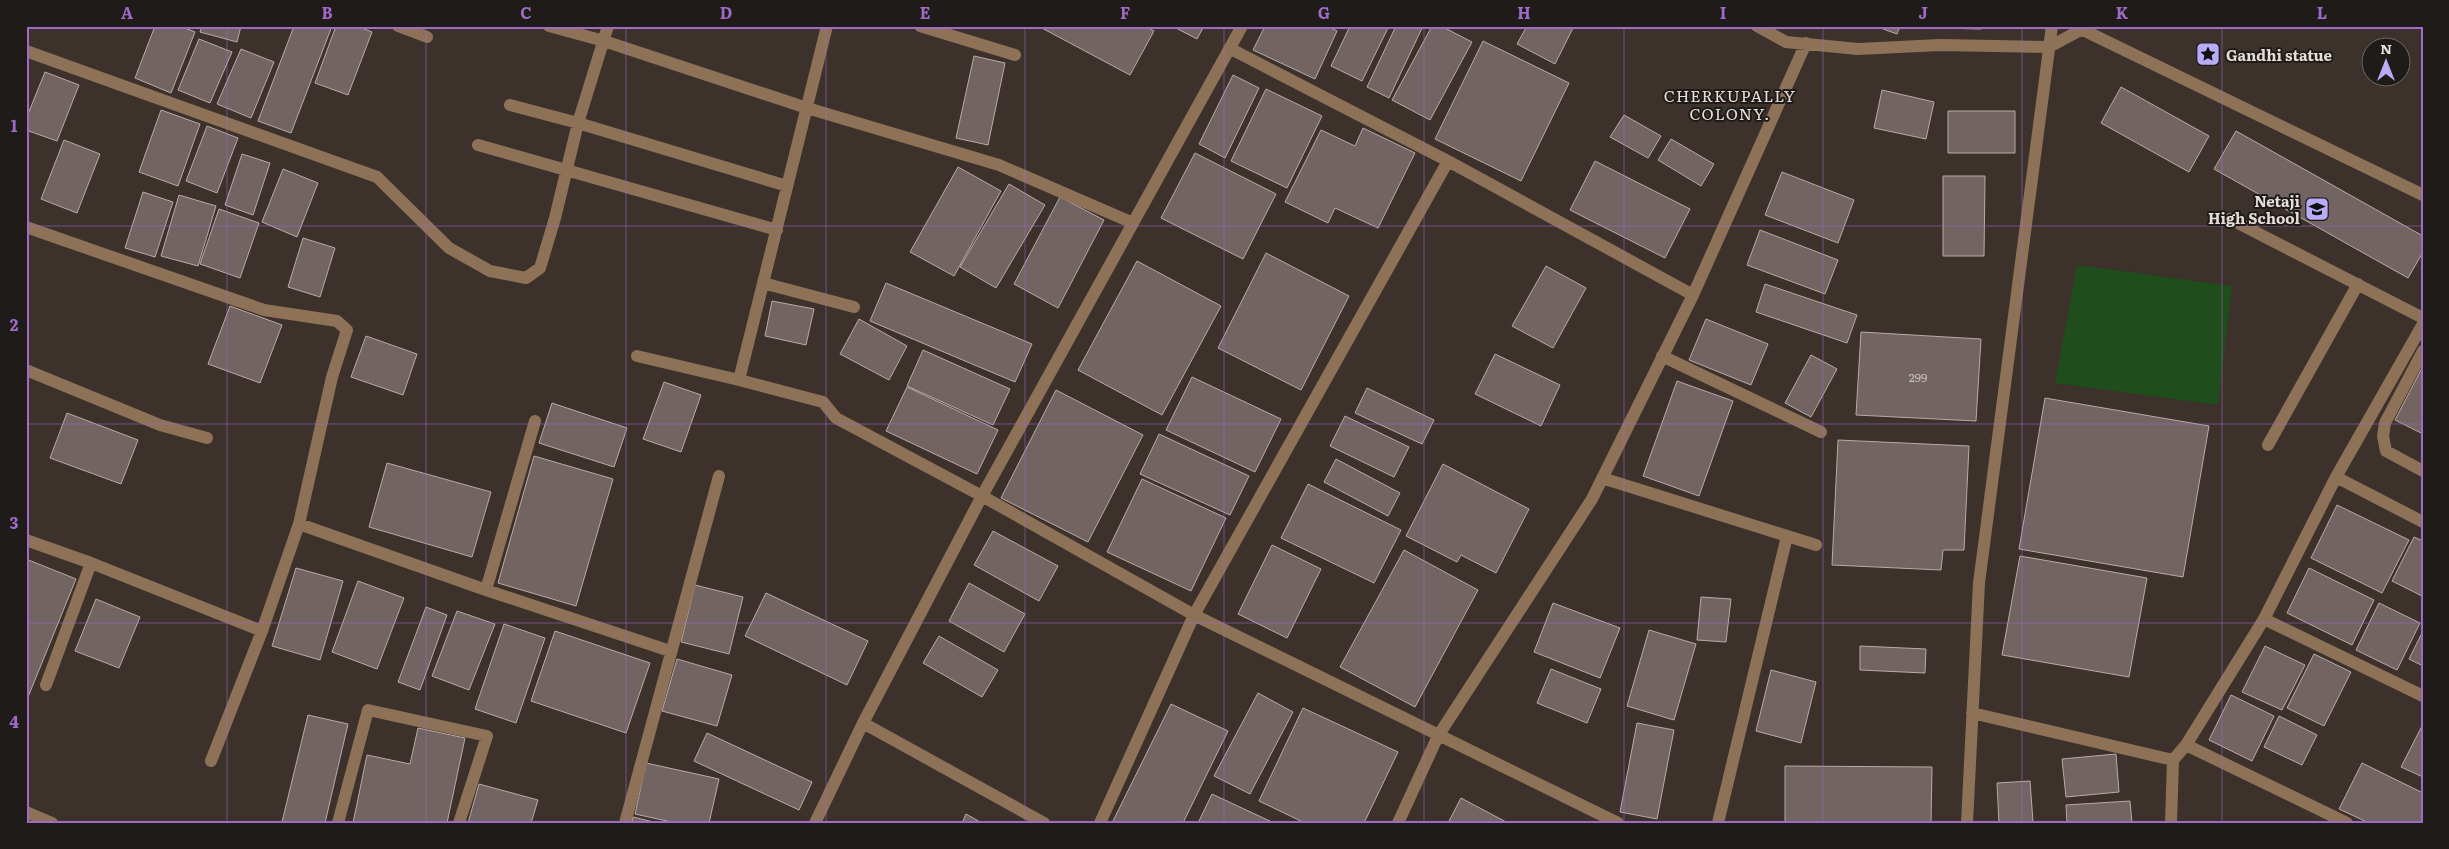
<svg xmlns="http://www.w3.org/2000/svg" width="2449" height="849" font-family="Literata,serif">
<rect width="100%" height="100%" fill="#3c322b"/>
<path fill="#1f4d1c" d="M 2077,265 L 2232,286 L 2218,405 L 2055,383 Z"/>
<path fill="#726462" stroke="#baaaa8" d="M 155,26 L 180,26 L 195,32 L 171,93 L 135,78 Z
M 202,26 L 241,26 L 237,42 L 200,32 Z
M 294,26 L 332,26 L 291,133 L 258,121 Z
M 336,26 L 357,26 L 372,32 L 348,95 L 315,83 Z
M 1038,26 L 1145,26 L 1154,31 L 1130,75 Z
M 1172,26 L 1204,26 L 1197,39 Z
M 1265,26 L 1327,26 L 1337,31 L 1315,79 L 1253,50 Z
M 1350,26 L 1389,26 L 1362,81 L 1331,66 Z
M 1396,26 L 1423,26 L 1389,98 L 1367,87 Z
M 1432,26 L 1441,26 L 1472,42 L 1430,120 L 1392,100 Z
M 1527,26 L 1574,26 L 1555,64 L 1517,44 Z
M 1875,26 L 1900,26 L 1897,34 Z
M 1941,26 L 1981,26 L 1981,29 L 1941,28 Z
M 199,39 L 232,52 L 210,103 L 178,90 Z
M 1483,41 L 1569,83 L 1521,181 L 1435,139 Z
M 241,49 L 274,62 L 251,118 L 217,104 Z
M 974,56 L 1005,63 L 988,145 L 956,138 Z
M 45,72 L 79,85 L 57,141 L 26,130 L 26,119 Z
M 1233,75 L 1259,88 L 1225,158 L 1199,144 Z
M 2121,87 L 2209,136 L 2189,172 L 2101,123 Z
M 1266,89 L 1322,116 L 1287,188 L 1231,161 Z
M 1882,90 L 1934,102 L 1926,139 L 1874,128 Z
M 161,110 L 200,124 L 178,186 L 139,172 Z
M 1948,111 L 2015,111 L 2015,153 L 1948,153 Z
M 1624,115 L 1661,136 L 1648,158 L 1610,137 Z
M 207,126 L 238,138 L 217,193 L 186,181 Z
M 1363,128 L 1415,153 L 1378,228 L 1335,208 L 1328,223 L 1285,202 L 1321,130 L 1355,146 Z
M 2236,131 L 2423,236 L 2423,252 L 2408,278 L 2214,169 Z
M 1671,139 L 1714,164 L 1701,186 L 1658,160 Z
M 64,140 L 100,154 L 77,213 L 41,199 Z
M 1195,153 L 1276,194 L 1243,259 L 1161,218 Z
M 242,154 L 270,163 L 253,215 L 225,205 Z
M 1595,161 L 1690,209 L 1665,258 L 1570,210 Z
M 958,167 L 1001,191 L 954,276 L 910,252 Z
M 283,169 L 318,183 L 297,237 L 262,222 Z
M 1782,172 L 1854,200 L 1838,243 L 1765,215 Z
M 1943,176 L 1985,176 L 1984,256 L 1943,256 Z
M 1009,184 L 1045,205 L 996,288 L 960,267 Z
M 143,192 L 173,202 L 155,257 L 125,248 Z
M 179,195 L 216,206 L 198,266 L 161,256 Z
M 1060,197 L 1104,220 L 1058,308 L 1014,284 Z
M 219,209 L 259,223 L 240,278 L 200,264 Z
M 1760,230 L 1838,260 L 1825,294 L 1747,265 Z
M 303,238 L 335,248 L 320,297 L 288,287 Z
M 1266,253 L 1349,296 L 1301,390 L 1218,348 Z
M 1137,261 L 1221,306 L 1162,415 L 1078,370 Z
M 1546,266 L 1586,288 L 1553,348 L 1512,326 Z
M 886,283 L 1032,344 L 1015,382 L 870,321 Z
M 1765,284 L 1857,315 L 1847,343 L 1756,312 Z
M 772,301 L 814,309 L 806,345 L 765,336 Z
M 230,306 L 282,325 L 260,383 L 208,364 Z
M 859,319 L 907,346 L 889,380 L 840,354 Z
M 1706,319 L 1768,344 L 1751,385 L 1689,360 Z
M 1861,332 L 1981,339 L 1976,421 L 1856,415 Z
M 366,336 L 417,354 L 403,395 L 351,377 Z
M 923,350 L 1010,389 L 993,425 L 907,386 Z
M 1495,354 L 1560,385 L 1541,426 L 1475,394 Z
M 1811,355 L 1837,369 L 1811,417 L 1785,403 Z
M 2423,366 L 2423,434 L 2395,420 Z
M 1192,377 L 1281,419 L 1255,472 L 1166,430 Z
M 1677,381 L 1733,401 L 1699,496 L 1643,476 Z
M 664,382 L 701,395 L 681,452 L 643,439 Z
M 907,387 L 998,430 L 977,474 L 886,431 Z
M 1367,388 L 1434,420 L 1422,444 L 1355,413 Z
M 1056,390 L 1143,435 L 1088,542 L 1001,498 Z
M 2045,398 L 2209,426 L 2183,577 L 2019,549 Z
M 552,403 L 627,428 L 614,467 L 539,443 Z
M 67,413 L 138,440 L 121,484 L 50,458 Z
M 1345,416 L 1409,447 L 1394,477 L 1330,446 Z
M 1159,434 L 1249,476 L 1230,515 L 1140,474 Z
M 1838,440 L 1969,446 L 1964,550 L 1943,550 L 1941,570 L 1832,565 Z
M 534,456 L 613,479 L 576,606 L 498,583 Z
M 1336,459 L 1400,493 L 1388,516 L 1324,482 Z
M 387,463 L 491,492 L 472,557 L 369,527 Z
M 1443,464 L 1529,509 L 1496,573 L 1461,555 L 1457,562 L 1406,536 Z
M 1142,479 L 1226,518 L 1191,591 L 1107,552 Z
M 1308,484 L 1401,530 L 1374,583 L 1281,538 Z
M 2337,505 L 2409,540 L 2382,593 L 2311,558 Z
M 993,531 L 1058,566 L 1039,601 L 974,565 Z
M 2414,537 L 2423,541 L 2422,596 L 2392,581 Z
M 1272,545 L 1321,569 L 1287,638 L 1238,614 Z
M 1404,550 L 1478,590 L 1415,707 L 1340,667 Z
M 2020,556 L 2147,578 L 2129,677 L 2002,655 Z
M 26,559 L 76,579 L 26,702 Z
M 296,568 L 343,581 L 320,660 L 272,646 Z
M 2309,568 L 2374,600 L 2352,645 L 2287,613 Z
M 358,581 L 404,598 L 377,669 L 332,652 Z
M 969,583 L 1025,614 L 1004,652 L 949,621 Z
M 695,585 L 743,597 L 729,654 L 681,642 Z
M 766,593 L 868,641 L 847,685 L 745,636 Z
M 1701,597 L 1731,599 L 1726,642 L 1697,640 Z
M 96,599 L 140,617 L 119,668 L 75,651 Z
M 1553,603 L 1620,628 L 1600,678 L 1534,652 Z
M 2379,603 L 2420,623 L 2397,670 L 2356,650 Z
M 426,607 L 447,615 L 420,690 L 398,682 Z
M 457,611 L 495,624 L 469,690 L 432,676 Z
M 504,624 L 545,638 L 516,723 L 475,709 Z
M 1649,630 L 1696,644 L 1674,720 L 1627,706 Z
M 555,631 L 650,663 L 626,733 L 531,701 Z
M 2423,631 L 2423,666 L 2409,659 Z
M 939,636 L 998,670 L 982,697 L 923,663 Z
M 1860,646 L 1926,649 L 1925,673 L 1860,670 Z
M 2265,646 L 2305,665 L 2282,710 L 2242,692 Z
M 2314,654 L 2351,672 L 2324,726 L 2287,708 Z
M 677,659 L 732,675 L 717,726 L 662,711 Z
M 1551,669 L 1601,689 L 1587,723 L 1537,703 Z
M 1771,670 L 1816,682 L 1801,743 L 1756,731 Z
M 1258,693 L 1293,712 L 1250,794 L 1214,776 Z
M 2231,695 L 2274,716 L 2252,761 L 2209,740 Z
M 1171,704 L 1228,731 L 1183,823 L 1112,823 Z
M 1303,708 L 1398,752 L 1364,823 L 1305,823 L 1259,801 Z
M 308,715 L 348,724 L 325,823 L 286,823 L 282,822 Z
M 2279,716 L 2317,735 L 2302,765 L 2264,747 Z
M 1637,723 L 1674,730 L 1657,819 L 1620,812 Z
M 2423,724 L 2423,777 L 2401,767 Z
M 418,728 L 465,738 L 447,823 L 353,823 L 367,755 L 410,764 Z
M 707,733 L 812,782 L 799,810 L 694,761 Z
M 2116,754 L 2119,792 L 2066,797 L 2062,759 Z
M 646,763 L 719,779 L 709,823 L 676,823 L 635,814 Z
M 2362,763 L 2423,793 L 2423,823 L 2369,823 L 2339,809 Z
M 1785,766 L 1932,767 L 1931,823 L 1785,823 Z
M 2030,781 L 2033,822 L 1999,823 L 1997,783 Z
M 479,784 L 538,800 L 531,823 L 468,823 Z
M 1212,794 L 1274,823 L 1198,823 Z
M 1461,798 L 1508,823 L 1448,823 Z
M 2130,801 L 2132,823 L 2067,823 L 2066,805 Z
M 966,814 L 982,823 L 962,823 Z
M 633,817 L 658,823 L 632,823 Z"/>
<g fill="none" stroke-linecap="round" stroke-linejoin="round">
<path stroke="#8e7257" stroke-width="12" d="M 398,26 L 427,37
M 549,26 L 604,41 L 807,108 L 999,165 L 1133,223
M 827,26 L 739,380 L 823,402 L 836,418 L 982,496 L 1194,615 L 1618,823
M 920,26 L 1015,55
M 1757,26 L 1786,42 L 1858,49 L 1940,45 L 2049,47 L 2088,26
M 2081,29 L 2423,195
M 1231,49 L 1448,161 L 1693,295
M 26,51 L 377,177 L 449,248 L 490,271 L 526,278 L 540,268 L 555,218 L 578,123 L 608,26
M 510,105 L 578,123 L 787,186
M 478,145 L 777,230
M 2230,219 L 2423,318
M 26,227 L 264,310 L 337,321 L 347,330 L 332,377 L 299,524 L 262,631 L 211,761
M 763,283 L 854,307
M 2423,351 L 2385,423 L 2383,436 L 2386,451 L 2423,471
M 637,356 L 739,380
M 1662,356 L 1821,432
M 26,370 L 160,425 L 207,438
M 2268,445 L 2358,284
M 2336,477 L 2423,522
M 1602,478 L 1816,545
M 299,524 L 486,590 L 670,651
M 26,540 L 91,563 L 262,631
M 486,590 L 535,421
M 2264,619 L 2423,696
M 46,685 L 91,563
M 1972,713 L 2173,760
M 863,723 L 1044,823
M 2186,745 L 2347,823
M 26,812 L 52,823
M 338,823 L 368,710 L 487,736 L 459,823
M 625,823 L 719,476
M 815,823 L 863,723 L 982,496 L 1242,26
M 1100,823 L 1194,615 L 1448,161
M 1398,823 L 1438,736 L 1592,499 L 1693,295 L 1806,43
M 1718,823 L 1787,536
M 1967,823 L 1979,583 L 2052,26
M 2171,823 L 2173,760 L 2186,745 L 2264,619 L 2336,477 L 2423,324"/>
</g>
<path fill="none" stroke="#a06ac8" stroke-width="1" stroke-opacity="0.55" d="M 227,26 L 227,823M 426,26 L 426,823M 626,26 L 626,823M 826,26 L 826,823M 1025,26 L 1025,823M 1224,26 L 1224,823M 1424,26 L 1424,823M 1624,26 L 1624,823M 1823,26 L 1823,823M 2022,26 L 2022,823M 2222,26 L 2222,823M 26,226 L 2423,226M 26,424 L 2423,424M 26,623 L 2423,623"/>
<defs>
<g id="sight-square" transform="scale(1.25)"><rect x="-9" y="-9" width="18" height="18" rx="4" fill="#b8abf7" stroke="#1f1b18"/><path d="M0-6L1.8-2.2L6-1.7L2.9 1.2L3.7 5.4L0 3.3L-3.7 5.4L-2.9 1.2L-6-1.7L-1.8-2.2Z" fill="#111"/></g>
<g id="school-square" transform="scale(1.25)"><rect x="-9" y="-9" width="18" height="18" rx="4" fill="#b8abf7" stroke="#1f1b18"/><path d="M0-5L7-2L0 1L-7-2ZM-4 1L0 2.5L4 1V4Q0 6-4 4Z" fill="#111"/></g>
</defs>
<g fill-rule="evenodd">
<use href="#sight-square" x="2208" y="54"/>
<use href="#school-square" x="2317" y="209"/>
</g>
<g text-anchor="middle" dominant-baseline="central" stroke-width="4" stroke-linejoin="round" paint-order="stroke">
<g font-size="12" fill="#c8c0bc">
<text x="1918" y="377">299</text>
</g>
<g font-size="15" font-weight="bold" fill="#e5deda" stroke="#1f1b18" text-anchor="start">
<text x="2226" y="54">Gandhi statue</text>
<text x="2300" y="200" text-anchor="end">Netaji<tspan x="2300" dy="17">High School</tspan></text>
</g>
<g font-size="16" letter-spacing="1" fill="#e5deda" stroke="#1f1b18">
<text x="1730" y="95">CHERKUPALLY<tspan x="1730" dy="18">COLONY.</tspan></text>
</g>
</g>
<rect width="2449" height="849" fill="none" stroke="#1f1b18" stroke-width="55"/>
<g transform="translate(2386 62)"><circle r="24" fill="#1f1b18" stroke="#6e6966"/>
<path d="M0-4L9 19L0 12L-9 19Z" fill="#b8abf7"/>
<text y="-8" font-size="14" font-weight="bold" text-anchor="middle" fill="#e5deda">N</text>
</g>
<rect x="28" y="28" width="2394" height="794" fill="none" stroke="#a06ac8" stroke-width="2"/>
<g font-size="16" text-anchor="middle" font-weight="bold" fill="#a06ac8">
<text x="127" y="19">A</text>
<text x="327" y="19">B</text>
<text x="526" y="19">C</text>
<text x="726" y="19">D</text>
<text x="925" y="19">E</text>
<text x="1125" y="19">F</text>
<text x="1324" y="19">G</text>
<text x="1524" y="19">H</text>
<text x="1723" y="19">I</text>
<text x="1923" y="19">J</text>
<text x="2122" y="19">K</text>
<text x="2322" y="19">L</text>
<text x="14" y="132">1</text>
<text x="14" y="331">2</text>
<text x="14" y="529">3</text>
<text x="14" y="728">4</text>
</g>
</svg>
